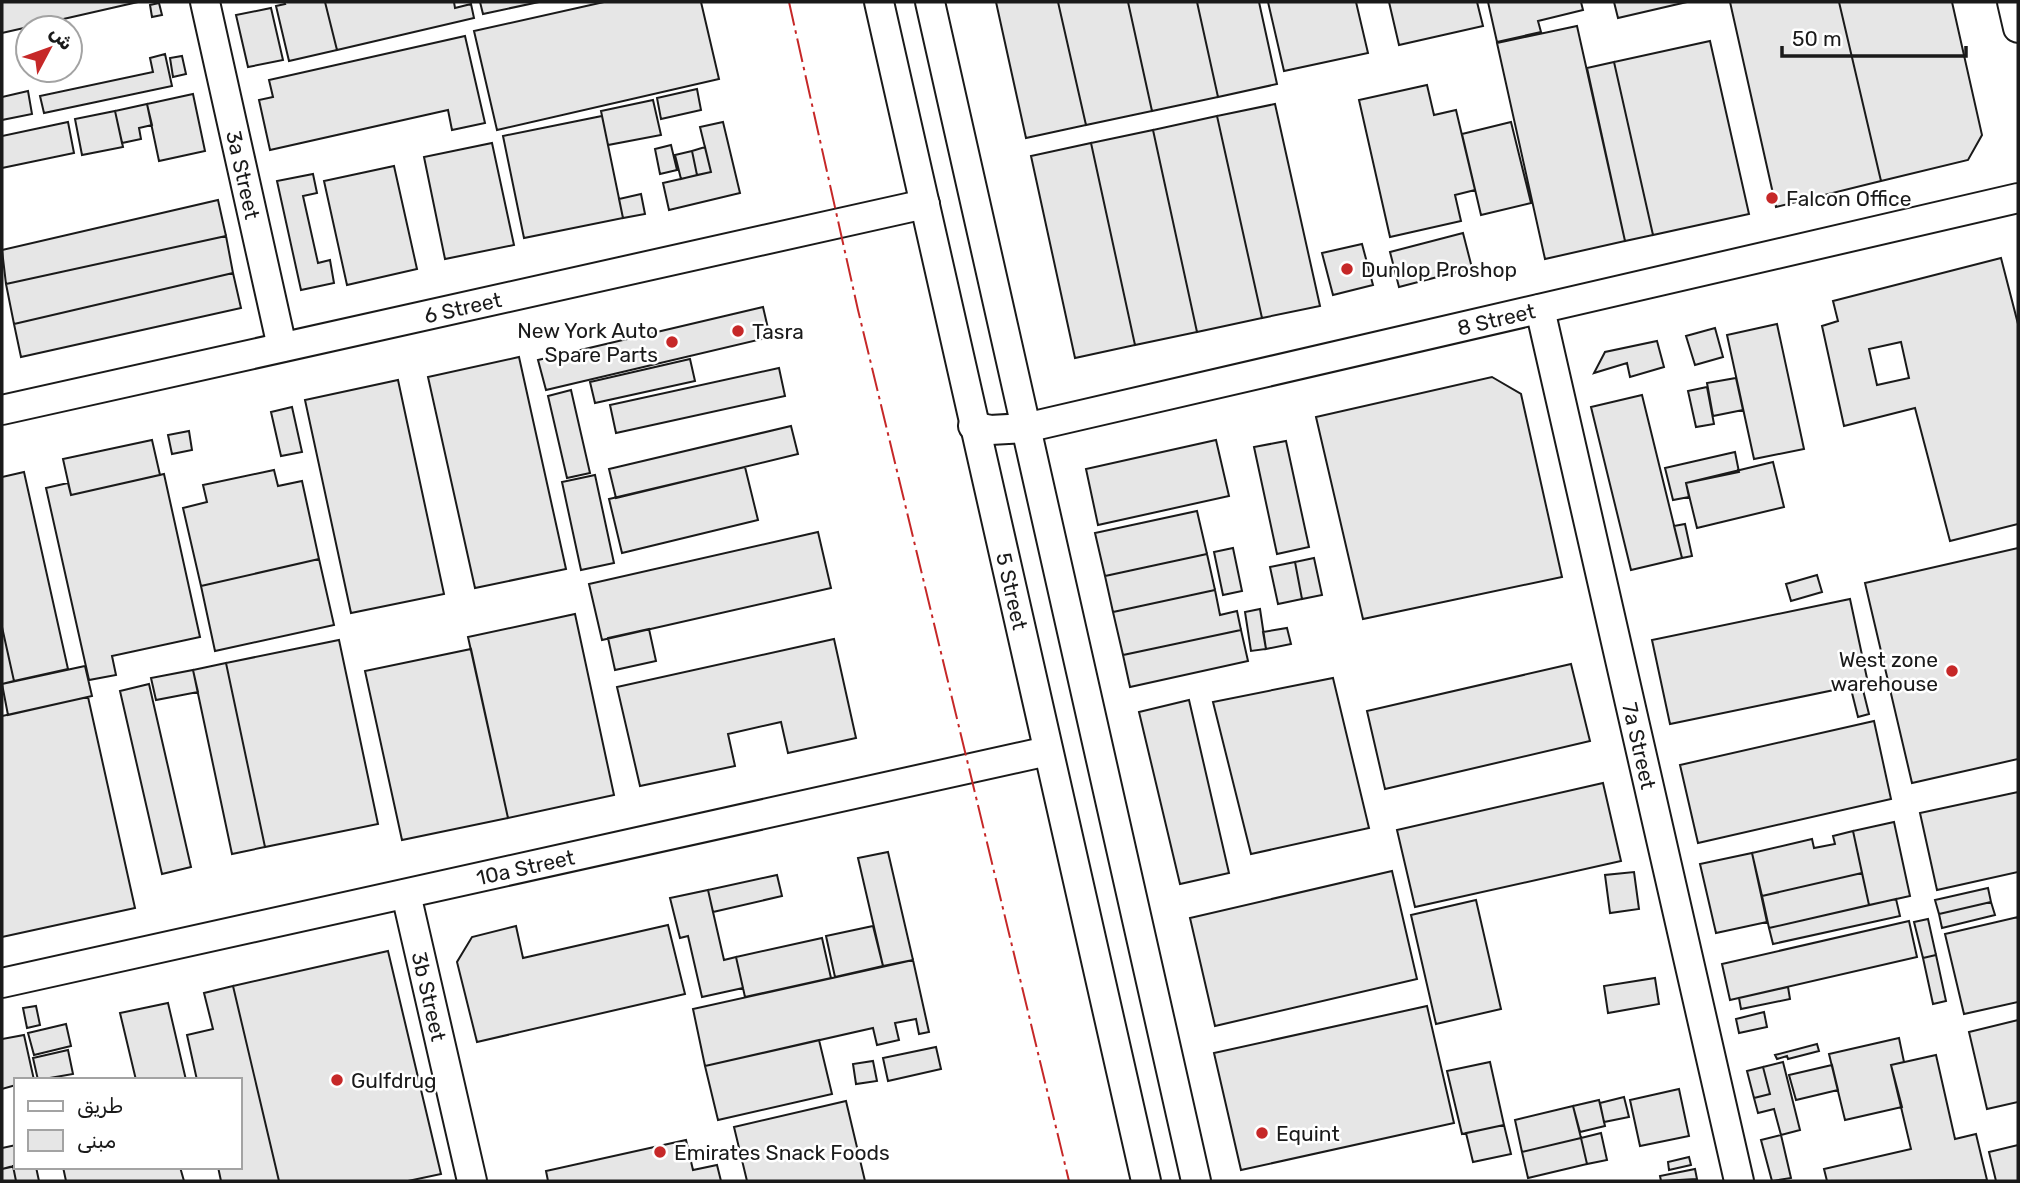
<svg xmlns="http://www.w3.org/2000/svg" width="2020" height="1183" font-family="Rubik,'Noto Naskh Arabic',sans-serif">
<rect width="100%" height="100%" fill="#fff"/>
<path fill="#e6e6e6" stroke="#1a1a1a" stroke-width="2" fill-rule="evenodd" d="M 2,2 L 138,2 L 2,33 Z
M 284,2 L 325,2 L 337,50 L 289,61 L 276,6 L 285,4 Z
M 325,2 L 454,2 L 455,8 L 471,4 L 474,18 L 337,50 Z
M 480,2 L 539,2 L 483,14 Z
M 604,2 L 701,2 L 719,79 L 497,130 L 474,31 Z
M 996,2 L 1058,2 L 1086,125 L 1026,138 Z
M 1058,2 L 1128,2 L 1152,111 L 1086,125 Z
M 1128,2 L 1197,2 L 1218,97 L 1152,111 Z
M 1197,2 L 1259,2 L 1277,84 L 1218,97 Z
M 1268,2 L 1356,2 L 1368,53 L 1284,71 Z
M 1389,2 L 1477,2 L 1483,26 L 1399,45 Z
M 1488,2 L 1581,2 L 1583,10 L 1538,21 L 1541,32 L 1497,42 Z
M 1614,2 L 1687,2 L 1618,18 Z
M 1730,2 L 1839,2 L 1881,181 L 1776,207 Z
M 1839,2 L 1952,2 L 1982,135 L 1968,160 L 1881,181 Z
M 159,3 L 162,15 L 152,17 L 150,5 Z
M 271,8 L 283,60 L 248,67 L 236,15 Z
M 1577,26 L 1625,241 L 1545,259 L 1497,43 Z
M 465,36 L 485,123 L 452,130 L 448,110 L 270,150 L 259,100 L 273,97 L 269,80 Z
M 1710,41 L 1749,214 L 1653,235 L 1614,62 Z
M 165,54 L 172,86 L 44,113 L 40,96 L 153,72 L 150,58 Z
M 182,56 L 186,74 L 173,77 L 170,58 Z
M 1614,62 L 1653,235 L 1625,241 L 1587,68 Z
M 1427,85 L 1434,115 L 1456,110 L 1475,190 L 1455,195 L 1461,221 L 1390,237 L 1359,100 Z
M 697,89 L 701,110 L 661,119 L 657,98 Z
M 28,91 L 32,114 L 2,120 L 2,97 Z
M 193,94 L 205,151 L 159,161 L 147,104 Z
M 653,100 L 661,135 L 608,145 L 601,111 Z
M 147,104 L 152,125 L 139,128 L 141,139 L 122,143 L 115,111 Z
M 1275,104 L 1320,306 L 1262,318 L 1217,116 Z
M 115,111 L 123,147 L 82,155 L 75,119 Z
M 602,116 L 623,218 L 524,238 L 503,136 Z
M 1217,116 L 1262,318 L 1197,332 L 1153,130 Z
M 68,122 L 74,153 L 2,168 L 2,136 Z
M 723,122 L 740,193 L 669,210 L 663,183 L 711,172 L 700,127 Z
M 1511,122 L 1531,203 L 1481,215 L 1462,134 Z
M 1153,130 L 1197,332 L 1135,345 L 1091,143 Z
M 492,143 L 514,245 L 445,259 L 424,157 Z
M 1091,143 L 1135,345 L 1075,358 L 1031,156 Z
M 671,145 L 677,170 L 660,174 L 655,149 Z
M 705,147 L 711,172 L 697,175 L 692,151 Z
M 692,151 L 697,175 L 681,179 L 675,155 Z
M 394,166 L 417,269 L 347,285 L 324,181 Z
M 313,174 L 317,193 L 303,196 L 318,263 L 330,260 L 334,283 L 301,290 L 277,181 Z
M 641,194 L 645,214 L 623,218 L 619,199 Z
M 218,200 L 226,236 L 6,284 L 2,250 Z
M 1463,233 L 1472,268 L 1399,287 L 1390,252 Z
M 226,236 L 233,273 L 14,324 L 6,284 Z
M 1362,244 L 1373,285 L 1333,295 L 1322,253 Z
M 2001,258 L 2018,324 L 2018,524 L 1950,541 L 1915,408 L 1844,426 L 1822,326 L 1838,321 L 1833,301 ZM 1901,342 L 1909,378 L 1877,385 L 1869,349 Z
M 233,273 L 241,308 L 21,357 L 14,324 Z
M 763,307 L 770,337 L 546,390 L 538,360 Z
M 1777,324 L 1804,449 L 1754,459 L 1727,335 Z
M 1715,328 L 1723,357 L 1695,365 L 1686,336 Z
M 1657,341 L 1664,367 L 1630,377 L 1627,363 L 1594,373 L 1605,352 Z
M 519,357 L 566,569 L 475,588 L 428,377 Z
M 690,359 L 695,381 L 595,403 L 590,382 Z
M 779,368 L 785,396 L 616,433 L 610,405 Z
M 1492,377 L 1521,394 L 1562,577 L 1363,619 L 1316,417 Z
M 1736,378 L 1743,410 L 1713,416 L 1707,383 Z
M 398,380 L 444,594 L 351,613 L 305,400 Z
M 1707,387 L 1714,424 L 1696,427 L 1688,391 Z
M 571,390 L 590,473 L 567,478 L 548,396 Z
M 1642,395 L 1682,558 L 1631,570 L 1591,407 Z
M 292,407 L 302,452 L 281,456 L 271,412 Z
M 791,426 L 798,454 L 616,498 L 609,469 Z
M 189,431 L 192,450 L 172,454 L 168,435 Z
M 152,440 L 160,475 L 71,495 L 63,459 Z
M 1216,440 L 1229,496 L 1098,525 L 1086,469 Z
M 1286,441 L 1309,547 L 1277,554 L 1254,447 Z
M 1735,452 L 1739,472 L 1686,483 L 1689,497 L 1673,500 L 1665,468 Z
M 1773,462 L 1784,507 L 1697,528 L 1686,483 Z
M 745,467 L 758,520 L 622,553 L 609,499 Z
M 274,470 L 278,486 L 302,481 L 319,559 L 201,586 L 183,508 L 207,502 L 203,485 Z
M 24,472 L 68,669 L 14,681 L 2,627 L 2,477 Z
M 164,474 L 200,637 L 112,656 L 116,675 L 89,680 L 46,488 L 68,483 L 71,495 Z
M 595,475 L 614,563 L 581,570 L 562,482 Z
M 1197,511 L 1207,554 L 1105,576 L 1095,533 Z
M 1685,524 L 1692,556 L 1682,558 L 1674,526 Z
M 818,532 L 831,588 L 602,640 L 589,584 Z
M 1233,548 L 1242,591 L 1223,595 L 1214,552 Z
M 2018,548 L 2018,759 L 1912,783 L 1865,583 Z
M 1207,554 L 1215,590 L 1113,612 L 1105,576 Z
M 1314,558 L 1322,595 L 1302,599 L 1295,562 Z
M 319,559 L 334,625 L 215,651 L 201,586 Z
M 1295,562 L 1302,599 L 1278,604 L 1270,567 Z
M 1817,575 L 1822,592 L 1791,601 L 1786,584 Z
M 1215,590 L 1220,615 L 1237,611 L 1241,630 L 1123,655 L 1113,612 Z
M 1850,599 L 1868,683 L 1670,724 L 1652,640 Z
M 1260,609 L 1266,649 L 1251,651 L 1245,612 Z
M 575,614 L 614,795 L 508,818 L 468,637 Z
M 2,627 L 14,681 L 2,684 Z
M 1287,628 L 1291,644 L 1266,649 L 1263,632 Z
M 649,629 L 656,661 L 615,670 L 608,638 Z
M 1241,630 L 1248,661 L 1130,687 L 1123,655 Z
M 834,639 L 856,738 L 788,753 L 781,722 L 728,734 L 735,766 L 640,786 L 617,687 Z
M 339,640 L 378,824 L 265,847 L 226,663 Z
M 471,649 L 508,818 L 402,840 L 365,671 Z
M 226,663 L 265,847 L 232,854 L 193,670 Z
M 1571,664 L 1590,741 L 1385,789 L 1367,711 Z
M 85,666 L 92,696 L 8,715 L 2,684 Z
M 193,670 L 198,692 L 156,700 L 151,678 Z
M 1333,678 L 1369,828 L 1251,854 L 1213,702 Z
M 149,684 L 191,867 L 162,874 L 120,691 Z
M 1862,686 L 1869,714 L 1858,717 L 1851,689 Z
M 88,697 L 135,908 L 2,937 L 2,716 Z
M 1189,700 L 1229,873 L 1180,884 L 1139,712 Z
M 1874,721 L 1891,799 L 1698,843 L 1680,765 Z
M 1603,783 L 1621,861 L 1415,907 L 1397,830 Z
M 2018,792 L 2018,872 L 1937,890 L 1920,813 Z
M 1894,822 L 1910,896 L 1869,905 L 1853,831 Z
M 1853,831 L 1862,873 L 1762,896 L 1752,853 L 1812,839 L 1814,848 L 1835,844 L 1833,836 Z
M 888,852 L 913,960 L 883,966 L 858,858 Z
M 1752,853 L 1767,922 L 1716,933 L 1700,864 Z
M 1392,871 L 1417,979 L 1215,1026 L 1190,918 Z
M 1634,872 L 1639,909 L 1610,913 L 1605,875 Z
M 1862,873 L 1869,905 L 1769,928 L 1762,896 Z
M 777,875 L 782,896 L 713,912 L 708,890 Z
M 1988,888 L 1991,902 L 1939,914 L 1935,900 Z
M 708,890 L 724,960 L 736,957 L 743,988 L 702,997 L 688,936 L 680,938 L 670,898 Z
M 1896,899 L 1900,916 L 1773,944 L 1769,928 Z
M 1476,900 L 1501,1009 L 1436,1024 L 1411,915 Z
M 1991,902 L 1995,915 L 1942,928 L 1939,914 Z
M 2018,917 L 2018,1002 L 1964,1014 L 1945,934 Z
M 1928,919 L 1936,955 L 1923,958 L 1914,922 Z
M 1909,921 L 1917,957 L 1730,1000 L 1722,964 Z
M 668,925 L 685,994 L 477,1042 L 457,962 L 472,937 L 516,926 L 523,958 Z
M 873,926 L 883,966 L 835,977 L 826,936 Z
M 822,938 L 831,978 L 745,997 L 736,957 Z
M 388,951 L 441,1174 L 408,1181 L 279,1181 L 233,986 Z
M 1936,955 L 1946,1001 L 1933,1004 L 1923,958 Z
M 913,960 L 929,1032 L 919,1034 L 916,1019 L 895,1023 L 899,1040 L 877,1045 L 873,1028 L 705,1066 L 693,1009 Z
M 1655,978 L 1659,1004 L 1608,1013 L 1604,986 Z
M 233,986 L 279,1181 L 221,1181 L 218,1167 L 240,1167 L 240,1080 L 197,1080 L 187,1035 L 213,1029 L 204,993 Z
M 1788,987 L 1790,999 L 1741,1009 L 1739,998 Z
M 168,1003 L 186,1080 L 136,1080 L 120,1013 Z
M 36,1006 L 40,1025 L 27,1028 L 23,1008 Z
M 1427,1006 L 1454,1123 L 1241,1170 L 1214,1053 Z
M 1764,1012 L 1767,1027 L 1739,1033 L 1736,1019 Z
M 2018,1020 L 2018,1102 L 1987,1109 L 1969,1032 Z
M 66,1024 L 71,1046 L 34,1055 L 28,1033 Z
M 24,1035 L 34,1080 L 16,1080 L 16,1085 L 2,1089 L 2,1039 Z
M 1899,1038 L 1904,1062 L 1891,1065 L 1902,1107 L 1845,1120 L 1829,1054 Z
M 819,1040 L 832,1094 L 718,1120 L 705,1066 Z
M 1817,1044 L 1819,1051 L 1788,1059 L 1787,1056 L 1777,1059 L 1775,1055 Z
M 936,1047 L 941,1069 L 888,1081 L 883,1058 Z
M 68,1050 L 73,1074 L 38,1080 L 33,1058 Z
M 1936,1055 L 1955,1139 L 1976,1134 L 1987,1180 L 1827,1181 L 1824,1169 L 1911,1149 L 1891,1065 Z
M 873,1061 L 877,1081 L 856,1084 L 853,1064 Z
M 1490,1062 L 1504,1125 L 1462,1134 L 1447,1071 Z
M 1783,1062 L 1800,1130 L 1781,1135 L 1774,1109 L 1758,1113 L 1754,1098 L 1770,1094 L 1763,1067 Z
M 1832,1065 L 1838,1090 L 1796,1100 L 1789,1075 Z
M 1763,1067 L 1770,1094 L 1754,1098 L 1747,1071 Z
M 1679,1089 L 1689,1136 L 1640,1146 L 1630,1100 Z
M 1624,1097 L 1629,1117 L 1604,1122 L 1600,1103 Z
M 1599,1100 L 1605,1126 L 1580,1132 L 1573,1106 Z
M 846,1101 L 865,1181 L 747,1181 L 734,1127 Z
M 1573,1106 L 1581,1138 L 1522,1152 L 1515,1120 Z
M 1504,1125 L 1511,1154 L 1473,1162 L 1466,1133 Z
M 1601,1133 L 1607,1160 L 1587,1164 L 1581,1138 Z
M 1781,1135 L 1791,1178 L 1772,1181 L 1761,1140 Z
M 1581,1138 L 1587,1164 L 1528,1178 L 1522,1152 Z
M 686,1140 L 693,1170 L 717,1165 L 721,1181 L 548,1181 L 546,1171 Z
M 16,1145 L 16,1166 L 2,1169 L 2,1148 Z
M 2018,1145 L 2018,1181 L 1996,1181 L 1989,1152 Z
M 1689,1157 L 1691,1165 L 1669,1170 L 1668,1162 Z
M 13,1166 L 36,1167 L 39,1181 L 16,1181 Z
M 13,1166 L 16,1181 L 2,1181 L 2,1169 Z
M 63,1167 L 180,1167 L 184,1181 L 66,1181 Z
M 1695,1169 L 1697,1179 L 1661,1181 L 1660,1176 Z"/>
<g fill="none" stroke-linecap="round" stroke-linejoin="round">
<g stroke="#1a1a1a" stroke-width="32">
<g id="minor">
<path id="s1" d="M 205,2 L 282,347"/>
<path id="s2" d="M 879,2 L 1146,1181"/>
<path d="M 930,2 L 1196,1181"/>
<path d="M 2012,2 L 2018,28"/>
<path id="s3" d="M 1540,309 L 1739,1181"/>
<path id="s4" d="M 2,410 L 925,204"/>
<path id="s5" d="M 973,426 L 990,430 L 1025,428 L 2018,198"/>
<path id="s6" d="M 406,894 L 472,1181"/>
<path id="s7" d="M 2,983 L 1048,751"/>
</g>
</g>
<use href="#minor" stroke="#fff" stroke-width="28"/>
<path stroke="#c62828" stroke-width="2" stroke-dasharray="24 5 3.5 5" stroke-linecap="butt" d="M 789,2 L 858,310 L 1069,1181"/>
</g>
<g fill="#c62828" stroke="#fff" stroke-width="2.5">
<circle cx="1772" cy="198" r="7"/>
<circle cx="1347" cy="269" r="7"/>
<circle cx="738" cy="331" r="7"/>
<circle cx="672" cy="342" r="7"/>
<circle cx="1952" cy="671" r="7"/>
<circle cx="337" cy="1080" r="7"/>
<circle cx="1262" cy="1133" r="7"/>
<circle cx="660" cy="1152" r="7"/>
</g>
<g text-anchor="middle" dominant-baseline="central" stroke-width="5" stroke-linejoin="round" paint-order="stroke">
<g font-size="21" fill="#1a1a1a" stroke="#fff">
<text stroke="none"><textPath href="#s1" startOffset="177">3a Street</textPath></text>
<text stroke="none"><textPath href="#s4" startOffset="472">6 Street</textPath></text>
<text stroke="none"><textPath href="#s5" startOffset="536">8 Street</textPath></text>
<text stroke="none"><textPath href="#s2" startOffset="604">5 Street</textPath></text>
<text stroke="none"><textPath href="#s3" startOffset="448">7a Street</textPath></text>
<text stroke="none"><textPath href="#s7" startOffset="536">10a Street</textPath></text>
<text stroke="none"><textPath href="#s6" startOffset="105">3b Street</textPath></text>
</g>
<g font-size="21" fill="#1a1a1a" stroke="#fff" text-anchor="start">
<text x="1786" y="198">Falcon Office</text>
<text x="1361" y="269">Dunlop Proshop</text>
<text x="658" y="330" text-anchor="end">New York Auto<tspan x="658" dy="24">Spare Parts</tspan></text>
<text x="752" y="331">Tasra</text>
<text x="1938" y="659" text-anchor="end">West zone<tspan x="1938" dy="24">warehouse</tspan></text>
<text x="351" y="1080">Gulfdrug</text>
<text x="1276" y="1133">Equint</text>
<text x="674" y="1152">Emirates Snack Foods</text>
</g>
</g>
<rect width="2020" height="1183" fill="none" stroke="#1a1a1a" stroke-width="7"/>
<rect x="14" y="1078" width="228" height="91" fill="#ffffff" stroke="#a3a3a3" stroke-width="2"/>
<rect x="28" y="1101" width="35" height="10" fill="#ffffff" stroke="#a3a3a3" stroke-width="2"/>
<text x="77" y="1113" font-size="21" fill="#1a1a1a">طريق</text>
<rect x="28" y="1130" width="35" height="21" fill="#e6e6e6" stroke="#a3a3a3" stroke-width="2"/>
<text x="77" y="1148" font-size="21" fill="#1a1a1a">مبنى</text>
<g transform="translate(49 49) rotate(49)"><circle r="33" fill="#ffffff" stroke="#a3a3a3" stroke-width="2"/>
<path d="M0-5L12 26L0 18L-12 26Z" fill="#c62828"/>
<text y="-10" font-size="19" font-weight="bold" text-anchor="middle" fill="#1a1a1a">ش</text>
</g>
<path d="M1782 46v10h184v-10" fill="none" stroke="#1a1a1a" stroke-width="3.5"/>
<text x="1792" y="46" font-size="21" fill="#1a1a1a" stroke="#ffffff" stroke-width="5" paint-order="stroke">50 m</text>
</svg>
